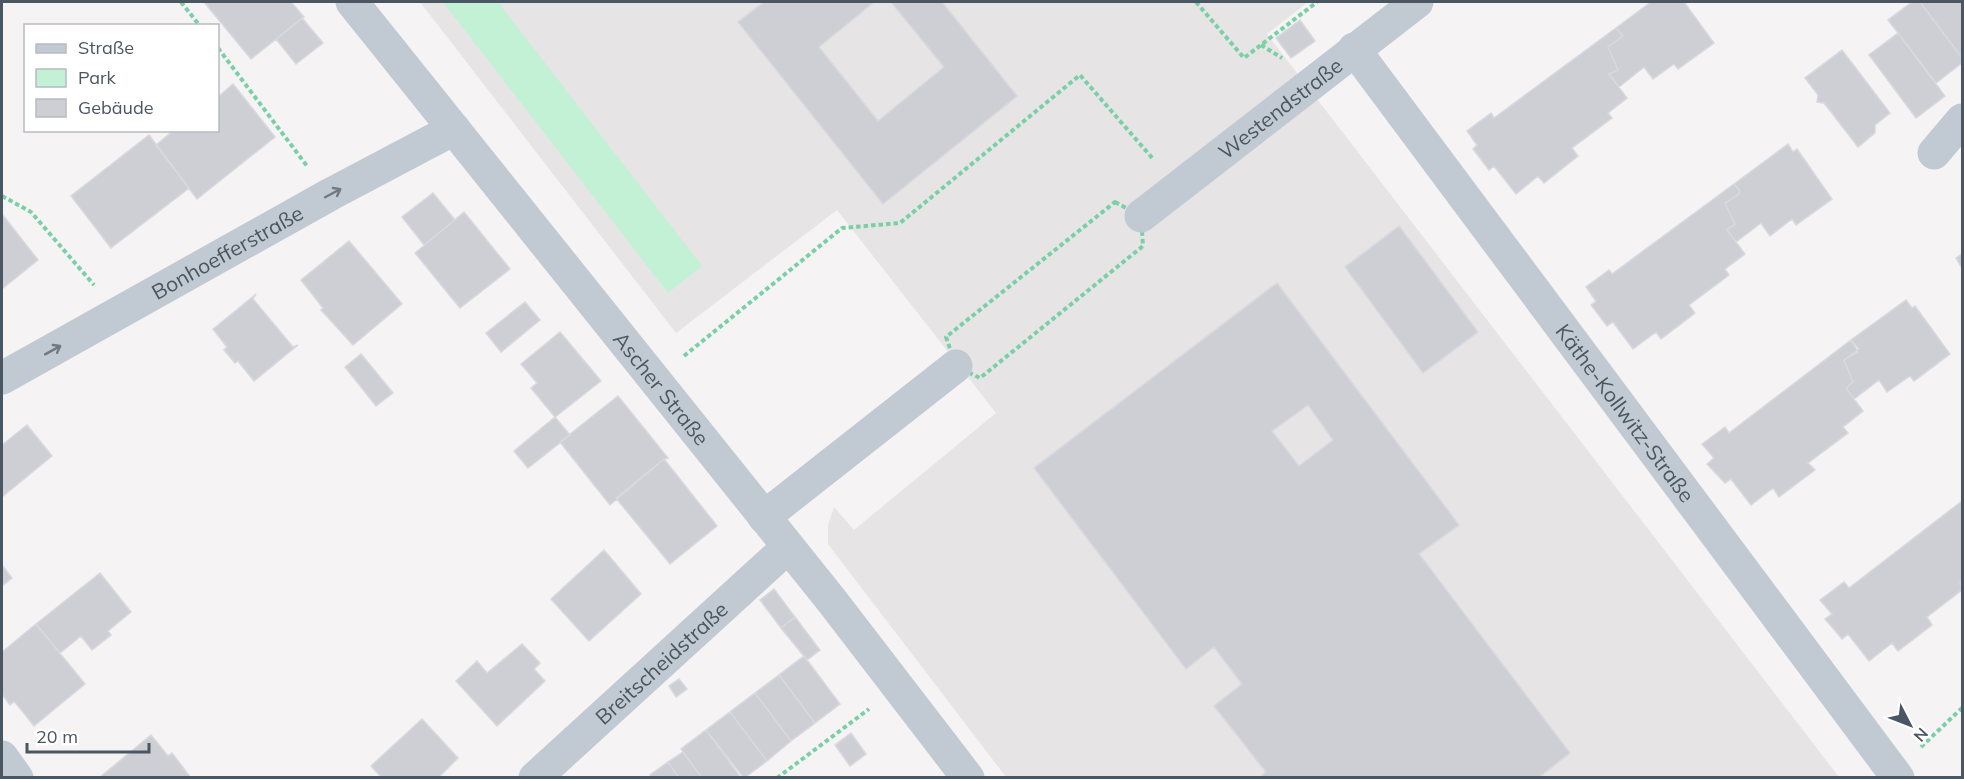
<svg xmlns="http://www.w3.org/2000/svg" width="1964" height="779" font-family="Mulish,sans-serif">
<rect width="100%" height="100%" fill="#f5f3f3"/>
<path fill="#e6e4e5" d="M 420,2 L 1308,2 L 1267,34 L 1839,777 L 1006,777 L 828,544 L 828,525 L 834,507 L 854,530 L 996,413 L 837,210 L 676,333 Z"/>
<path fill="#c3f1d5" d="M 443,2 L 498,2 L 702,266 L 668,293 Z"/>
<path fill="#cdcfd5" stroke="#d7d9de" stroke-width="1.5" fill-rule="evenodd" d="M 204,2 L 291,2 L 304,17 L 251,59 Z
M 764,2 L 874,2 L 819,47 L 878,121 L 944,67 L 891,2 L 942,2 L 1017,96 L 883,204 L 738,22 Z
M 1651,2 L 1684,2 L 1714,43 L 1678,69 L 1674,64 L 1653,79 L 1644,67 L 1619,87 L 1609,74 L 1618,70 L 1608,47 L 1623,36 L 1616,28 Z
M 1912,2 L 1920,2 L 1962,58 L 1962,63 L 1936,83 L 1888,20 Z
M 1920,2 L 1962,2 L 1962,58 Z
M 302,18 L 323,43 L 296,64 L 276,39 Z
M 1300,20 L 1315,41 L 1291,58 L 1276,38 Z
M 1616,28 L 1623,36 L 1608,47 L 1618,70 L 1609,74 L 1627,98 L 1608,113 L 1612,118 L 1572,148 L 1578,156 L 1544,183 L 1538,176 L 1516,194 L 1494,166 L 1489,170 L 1473,149 L 1477,145 L 1467,131 L 1491,113 L 1494,118 Z
M 1898,33 L 1945,96 L 1916,118 L 1869,55 Z
M 1842,50 L 1890,113 L 1875,125 L 1875,133 L 1858,147 L 1824,103 L 1817,102 L 1818,95 L 1805,78 Z
M 233,84 L 275,137 L 197,199 L 156,145 L 174,130 L 218,130 L 218,97 Z
M 149,135 L 189,188 L 111,248 L 71,196 Z
M 1788,144 L 1793,152 L 1797,149 L 1832,199 L 1796,225 L 1792,219 L 1770,236 L 1761,223 L 1736,242 L 1727,230 L 1735,224 L 1725,203 L 1738,195 L 1740,191 L 1734,184 Z
M 1734,184 L 1740,191 L 1738,195 L 1725,203 L 1735,224 L 1727,230 L 1745,254 L 1725,269 L 1729,275 L 1689,305 L 1695,313 L 1661,339 L 1656,332 L 1633,349 L 1613,322 L 1607,326 L 1591,305 L 1596,301 L 1586,287 L 1609,270 L 1612,274 Z
M 433,193 L 455,220 L 424,245 L 402,217 Z
M 464,212 L 510,269 L 460,308 L 415,253 Z
M 2,214 L 38,260 L 2,289 Z
M 1399,226 L 1478,332 L 1423,373 L 1345,267 Z
M 349,241 L 402,304 L 353,345 L 321,310 L 323,308 L 301,280 Z
M 1962,254 L 1962,268 L 1956,258 Z
M 1277,283 L 1459,525 L 1419,554 L 1570,753 L 1538,778 L 1259,778 L 1266,772 L 1214,706 L 1242,684 L 1214,647 L 1186,669 L 1034,468 ZM 1308,405 L 1333,440 L 1299,466 L 1272,431 Z
M 256,294 L 253,299 L 293,347 L 298,345 L 254,381 L 238,361 L 235,363 L 224,350 L 227,347 L 213,329 Z
M 1906,300 L 1912,308 L 1915,306 L 1950,354 L 1914,381 L 1910,376 L 1887,392 L 1879,380 L 1854,399 L 1846,388 L 1853,382 L 1844,360 L 1858,352 L 1851,340 Z
M 525,302 L 540,320 L 501,352 L 486,333 Z
M 560,332 L 601,381 L 555,417 L 531,388 L 537,383 L 521,364 Z
M 1851,340 L 1859,349 L 1844,360 L 1853,382 L 1846,388 L 1863,411 L 1843,427 L 1848,433 L 1808,463 L 1815,470 L 1779,497 L 1773,488 L 1751,505 L 1731,479 L 1725,483 L 1707,464 L 1714,458 L 1702,444 L 1725,427 L 1729,433 Z
M 361,354 L 393,393 L 376,406 L 345,367 Z
M 618,396 L 668,458 L 664,459 L 610,505 L 560,442 Z
M 555,417 L 570,435 L 528,468 L 514,451 Z
M 27,425 L 52,456 L 2,497 L 2,445 Z
M 664,459 L 717,526 L 670,564 L 616,498 Z
M 1962,501 L 1962,581 L 1960,582 L 1962,590 L 1927,617 L 1932,625 L 1898,651 L 1892,643 L 1869,661 L 1848,634 L 1842,639 L 1825,619 L 1832,614 L 1820,600 L 1844,582 L 1849,588 Z
M 604,550 L 641,594 L 589,641 L 551,599 Z
M 2,565 L 12,578 L 2,586 Z
M 100,573 L 131,612 L 108,631 L 111,635 L 92,650 L 81,636 L 60,653 L 36,624 Z
M 774,589 L 795,617 L 781,628 L 760,600 Z
M 795,617 L 820,650 L 807,660 L 781,628 Z
M 36,624 L 85,684 L 34,726 L 14,701 L 10,705 L 2,694 L 2,652 Z
M 522,644 L 540,663 L 534,669 L 545,681 L 497,726 L 456,681 L 477,661 L 487,673 Z
M 804,656 L 840,704 L 815,723 L 779,675 Z
M 779,675 L 815,723 L 791,741 L 755,693 Z
M 679,679 L 687,689 L 676,697 L 669,686 Z
M 755,693 L 791,741 L 767,761 L 730,712 Z
M 730,712 L 767,761 L 744,778 L 706,730 Z
M 422,719 L 458,758 L 438,778 L 382,778 L 371,766 Z
M 706,730 L 741,778 L 702,778 L 681,749 Z
M 851,733 L 866,754 L 850,766 L 835,745 Z
M 151,735 L 168,756 L 172,753 L 191,778 L 99,778 Z
M 683,752 L 702,778 L 679,778 L 668,762 Z
M 668,762 L 679,778 L 652,778 L 650,775 Z"/>
<g fill="none" stroke-linecap="round" stroke-linejoin="round">
<path stroke="#7ad0a6" stroke-width="4" stroke-dasharray="4.5 3" stroke-linecap="butt" d="M 181,2 L 200,26
M 1196,2 L 1244,58 L 1317,2
M 1261,45 L 1282,58
M 218,48 L 307,166
M 2,196 L 31,212 L 94,285
M 1115,202 L 1141,216 L 1143,246 L 980,378 L 956,366 L 946,337 Z
M 684,356 L 842,228 L 900,223 L 1080,75 L 1154,160
M 1921,747 L 1962,708
M 777,778 L 869,709"/>
<g stroke="#c1cad2" stroke-width="33">
<path id="s1" d="M 352,2 L 832,601 L 968,778"/>
<path id="s2" d="M 1354,49 L 1898,778"/>
<path d="M 1934,153 L 1962,120"/>
<path id="s3" d="M 1141,216 L 1417,2"/>
<path id="s4" d="M 2,378 L 331,194 L 454,129"/>
<path d="M 764,517 L 956,366"/>
<path d="M 2,757 L 17,778"/>
<path id="s5" d="M 535,778 L 788,547"/>
</g>
</g>
<defs><path id="oneway-shaft" d="M-6 0H5M1.5-3L5.5 0L1.5 3" fill="none" stroke-width="1.6" stroke-linecap="round" stroke-linejoin="round" transform="scale(1.5)"/></defs>
<g stroke="#6e7983">
<use href="#oneway-shaft" transform="translate(333 193) rotate(-28)"/>
<use href="#oneway-shaft" transform="translate(53 350) rotate(-29)"/>
</g>
<g text-anchor="middle" dominant-baseline="central" stroke-width="6" stroke-linejoin="round" paint-order="stroke">
<g font-size="21" fill="#4a5661" stroke="#fff">
<text stroke="none"><textPath href="#s3" startOffset="176">Westendstraße</textPath></text>
<text stroke="none"><textPath href="#s4" startOffset="258">Bonhoefferstraße</textPath></text>
<text stroke="none"><textPath href="#s1" startOffset="495">Ascher Straße</textPath></text>
<text stroke="none"><textPath href="#s2" startOffset="454">Käthe-Kollwitz-Straße</textPath></text>
<text stroke="none"><textPath href="#s5" startOffset="171">Breitscheidstraße</textPath></text>
</g>
</g>
<rect width="1964" height="779" fill="none" stroke="#4a5661" stroke-width="6"/>
<rect x="24" y="24" width="195" height="108" fill="#ffffff" stroke="#b7bbc0" stroke-width="1.5"/>
<rect x="36" y="44" width="30" height="9" fill="#c1cad2" stroke="#b7bbc0" stroke-width="1.5"/>
<text x="78" y="54" font-size="18" fill="#4a5661">Straße</text>
<rect x="36" y="69" width="30" height="18" fill="#c3f1d5" stroke="#b7bbc0" stroke-width="1.5"/>
<text x="78" y="84" font-size="18" fill="#4a5661">Park</text>
<rect x="36" y="99" width="30" height="18" fill="#cdcfd5" stroke="#b7bbc0" stroke-width="1.5"/>
<text x="78" y="114" font-size="18" fill="#4a5661">Gebäude</text>
<g transform="translate(1910 725) rotate(132)" stroke="#ffffff" stroke-width="4.5" paint-order="stroke">
<path d="M0-4.5L10 22L0 15L-10 22Z" fill="#4a5661"/>
<text y="-9" font-size="16" font-weight="bold" text-anchor="middle" fill="#4a5661">N</text>
</g>
<path d="M27 743v9h122v-9" fill="none" stroke="#4a5661" stroke-width="3"/>
<text x="36" y="743" font-size="18" fill="#4a5661" stroke="#ffffff" stroke-width="4.5" paint-order="stroke">20 m</text>
</svg>
